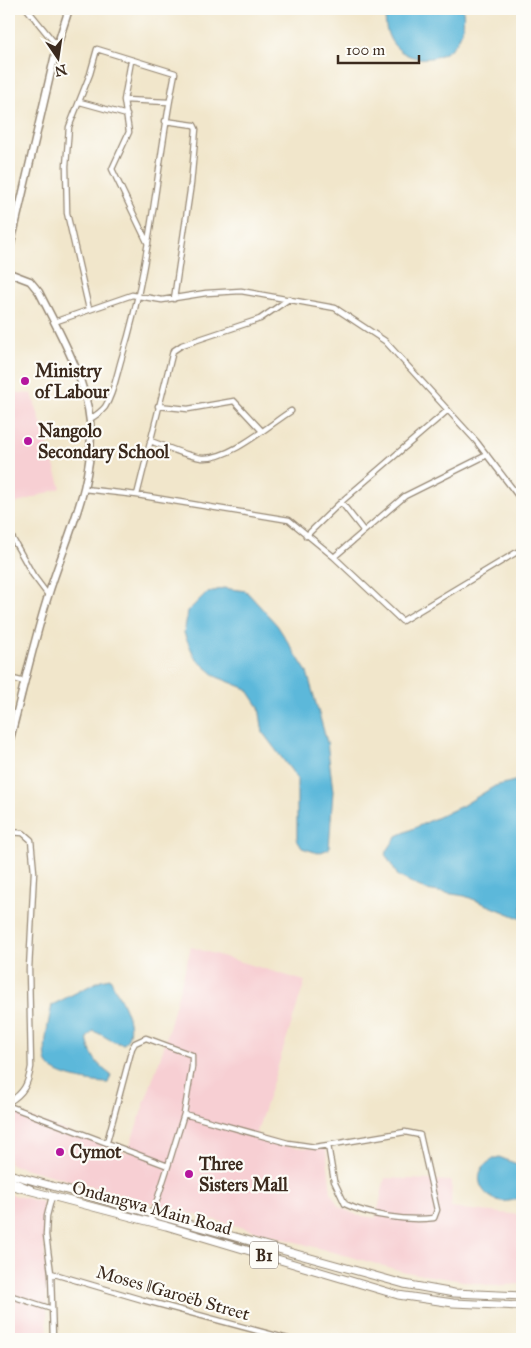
<svg xmlns="http://www.w3.org/2000/svg" width="531" height="1348" font-family="'IM FELL Great Primer',serif">
<rect width="100%" height="100%" fill="#fdfcf7"/>
<filter id="ink" filterUnits="userSpaceOnUse"><feTurbulence type="fractalNoise" baseFrequency=".02" numOctaves="2"/><feDisplacementMap in="SourceGraphic" scale="10" xChannelSelector="R" yChannelSelector="G"/><feConvolveMatrix kernelMatrix="1 2 1 2 8 2 1 2 1" color-interpolation-filters="sRGB"/></filter>
<filter id="wash" filterUnits="userSpaceOnUse"><feTurbulence type="fractalNoise" baseFrequency=".0096" numOctaves="4" result="noise"/><feDisplacementMap in="SourceGraphic" scale="20" xChannelSelector="R" yChannelSelector="G"/><feGaussianBlur stdDeviation="1.12" result="paint"/><feColorMatrix in="noise" values="0 0 0 0 0 0 0 0 0 0 0 0 0 0 0 0 0 1.4 0 .05"/><feComposite in="paint" operator="in"/></filter>
<g filter="url(#wash)">
<rect width="100%" height="100%" fill="#f1e6cb"/>
<path fill="#f7cfd3" d="M 9,392 L 32,394 L 61,488 L 9,506 Z
M 191,947 L 305,981 L 256,1135 L 292,1147 L 326,1149 L 331,1192 L 339,1207 L 357,1215 L 376,1218 L 385,1178 L 452,1181 L 451,1208 L 522,1215 L 522,1284 L 494,1286 L 406,1272 L 9,1164 L 9,1110 L 127,1153 L 163,1050 Z
M 9,1194 L 43,1202 L 48,1339 L 9,1339 Z"/>
<path fill="#5cb8da" stroke="#4c717c" d="M 386,9 L 463,9 C 472,75 376,75 386,9 Z
M 223,588 L 246,591 L 277,625 L 307,672 L 327,742 L 333,791 L 329,849 L 318,853 L 302,848 L 297,840 L 297,778 L 263,733 L 259,707 L 247,689 L 217,677 L 195,658 L 184,633 L 188,611 L 205,594 Z
M 522,779 L 522,919 L 465,896 L 426,890 L 398,876 L 385,854 L 397,836 L 462,806 L 495,786 Z
M 110,978 C 118,997 140,1026 124,1044 C 111,1043 105,1035 93,1031 L 87,1038 C 90,1055 97,1065 111,1075 L 108,1083 C 95,1083 53,1077 47,1063 C 42,1050 49,1019 52,1005 L 101,980 Z
M 499,1157 L 522,1166 L 522,1196 C 489,1217 458,1170 499,1157 Z"/>
</g>
<g filter="url(#ink)">
<g fill="none" stroke-linecap="round" stroke-linejoin="round">
<g stroke="#968874" stroke-width="7">
<path id="street" d="M 27,9 L 57,46
M 131,61 L 124,100 L 129,132 L 112,169 L 148,244
M 124,100 L 169,102
M 80,102 L 127,115
M 165,121 L 194,125 L 196,129 L 191,184 L 174,299
M 89,309 L 67,213 L 66,166 L 69,127 L 90,74 L 97,49 L 175,73 C 156,167 151,264 122,357 C 117,373 114,393 105,407 C 101,412 95,416 90,419
M 54,322 L 132,295 L 162,300 L 206,293 L 241,291 L 335,308 L 385,341 L 476,441 L 522,501
M 158,406 L 188,409 L 234,401 L 261,430
M 150,441 C 166,446 185,456 202,458 C 230,460 269,425 291,411
M 84,489 L 137,495 L 289,520 L 334,557 L 402,621 L 522,549
M 137,495 L 173,351 L 182,345 L 260,319 L 289,299
M 341,502 L 363,530
M 9,532 L 33,575 L 48,595
M 306,536 L 341,502 L 448,410
M 334,557 L 405,496 L 487,455
M 9,678 L 25,682
M 9,832 L 23,833 L 31,840 L 34,872 L 29,969 L 31,1067 C 28,1084 24,1093 9,1102
M 9,1106 L 168,1166 L 150,1222
M 405,1132 L 420,1135 L 437,1210 L 434,1218 C 406,1221 370,1216 345,1204 L 334,1181 L 328,1145 Z
M 107,1142 L 132,1048 L 135,1043 L 146,1038 L 192,1055 L 192,1067 L 184,1114 L 288,1143 L 315,1147 L 328,1145
M 168,1166 L 184,1114
M 9,1179 L 31,1188
M 52,1196 L 47,1216 L 46,1235 L 51,1273 L 53,1339
M 51,1273 L 143,1300 L 288,1339
M 9,1295 L 52,1309"/>
</g>
<g stroke="#968874" stroke-width="9">
<path id="secondary" d="M 9,252 L 57,46 L 69,9
M 9,273 L 30,281 L 39,292 C 58,330 86,378 90,422 C 96,481 66,538 49,593 C 33,643 22,694 9,743"/>
</g>
<g stroke="#968874" stroke-width="9">
<path id="primary" d="M 9,1174 L 404,1284 L 454,1293 L 522,1296
M 9,1185 L 166,1226 L 398,1295 L 453,1303 L 522,1306"/>
</g>
<use href="#street" stroke="#fff" stroke-width="4.5"/>
<use href="#secondary" stroke="#fff" stroke-width="6"/>
<use href="#primary" stroke="#fff" stroke-width="7"/>
</g>
</g>
<g fill="#b5179e" stroke="#fdfcf7" stroke-width="2">
<circle cx="25" cy="381" r="5"/>
<circle cx="28" cy="441" r="5"/>
<circle cx="60" cy="1152" r="5"/>
<circle cx="189" cy="1174" r="5"/>
</g>
<g text-anchor="middle" dominant-baseline="central" stroke-width="4.5" stroke-linejoin="round" paint-order="stroke">
<rect fill="#fdfcf7" stroke="#75695f" stroke-width="1" x="250" y="1241.5" width="28" height="27" rx="4"/>
<g font-size="16" font-weight="bold" fill="#3b2a1e">
<text x="264" y="1255">B1</text>
</g>
<g font-size="18" font-weight="bold" fill="#3b2a1e" stroke="#fdfcf7" text-anchor="start">
<text x="35" y="371">Ministry<tspan x="35" dy="21">of Labour</tspan></text>
<text x="38" y="431">Nangolo<tspan x="38" dy="21">Secondary School</tspan></text>
<text x="70" y="1152">Cymot</text>
<text x="199" y="1164">Three<tspan x="199" dy="21">Sisters Mall</tspan></text>
</g>
<g font-size="18" fill="#3b2a1e" stroke="#fdfcf7">
<text transform="translate(152 1208) rotate(15)">Ondangwa Main Road</text>
<text transform="translate(173 1293) rotate(16)">Moses ǁGaroëb Street</text>
</g>
</g>
<rect width="531" height="1348" fill="none" stroke="#fdfcf7" stroke-width="30"/>
<g transform="translate(58 58) rotate(167)" stroke="#fdfcf7" stroke-width="4" paint-order="stroke">
<path d="M0-4L9 19L0 12L-9 19Z" fill="#3b2a1e"/>
<text y="-8" font-size="14" font-weight="bold" text-anchor="middle" fill="#3b2a1e">N</text>
</g>
<path d="M338 55v8h81v-8" fill="none" stroke="#3b2a1e" stroke-width="2.5"/>
<text x="346" y="55" font-size="15" fill="#3b2a1e" stroke="#fdfcf7" stroke-width="4" paint-order="stroke">100 m</text>
</svg>
